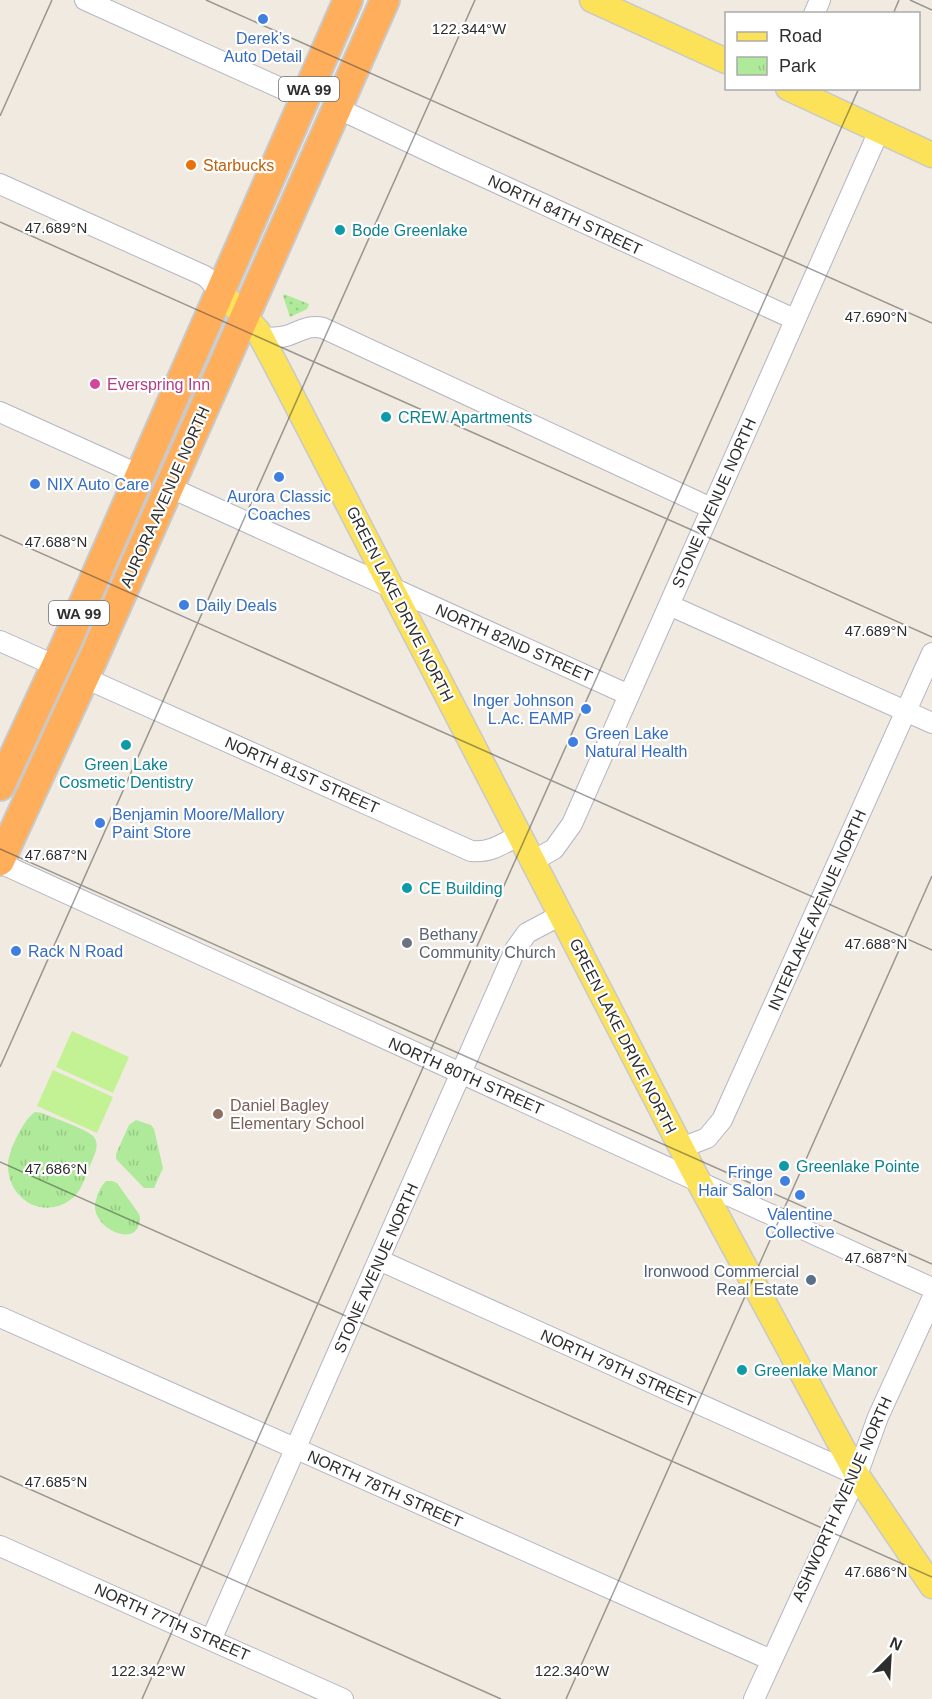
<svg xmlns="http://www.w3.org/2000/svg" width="932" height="1699" font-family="Arial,sans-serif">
<defs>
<pattern id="grass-dots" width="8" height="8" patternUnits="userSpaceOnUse" patternTransform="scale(1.5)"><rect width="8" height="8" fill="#aeea99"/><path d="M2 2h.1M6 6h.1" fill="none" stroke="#96c984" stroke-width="1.8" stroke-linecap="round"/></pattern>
<pattern id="park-tufts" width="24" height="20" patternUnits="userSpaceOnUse" patternTransform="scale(1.5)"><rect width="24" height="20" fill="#aeea99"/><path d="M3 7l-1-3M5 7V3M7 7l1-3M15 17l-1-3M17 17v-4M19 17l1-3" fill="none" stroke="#96c984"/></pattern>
</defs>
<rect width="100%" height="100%" fill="#f0eae0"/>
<path fill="url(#grass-dots)" d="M 284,294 L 309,304 L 307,309 L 290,317 L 283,296 Z"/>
<path fill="url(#park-tufts)" d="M 35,1112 L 42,1113 C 54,1118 83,1128 92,1135 C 100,1142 96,1152 92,1161 C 87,1172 83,1188 74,1197 C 45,1222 7,1200 8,1164 C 9,1150 23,1120 35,1112 Z
M 136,1120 L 151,1125 L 154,1129 L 163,1168 L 154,1188 L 144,1188 L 116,1159 L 116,1154 L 129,1125 Z
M 106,1181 L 112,1181 L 117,1183 L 139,1214 C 141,1219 140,1222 138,1227 C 129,1247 85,1223 97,1197 C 99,1191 101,1186 106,1181 Z"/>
<path fill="#c3f294" d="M 72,1031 L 129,1057 L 113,1093 L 56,1067 Z
M 53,1070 L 113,1097 L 97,1133 L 37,1106 Z"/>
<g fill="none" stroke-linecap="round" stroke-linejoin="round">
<g stroke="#b4b5c2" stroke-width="22">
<path id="minor" d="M 85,0 L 305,99
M 814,14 L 820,0
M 337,108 L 447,160 L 794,319
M 0,184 L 205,276 L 221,292
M 261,338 C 270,338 278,338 286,336 C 300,332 308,324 323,328 L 711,508
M 0,412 L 140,475
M 169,487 L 629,695
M 669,605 L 932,723
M 0,641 L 56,666
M 85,678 L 471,851 C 490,853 503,844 519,835
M 533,861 L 554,849 L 572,824 L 879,131
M 0,863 L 932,1288
M 681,1148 L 707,1138 L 722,1120 L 932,653
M 379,1260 L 857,1475
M 0,1317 L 771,1660
M 0,1546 L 343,1699
M 211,1640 L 516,948 L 527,933 L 561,915
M 754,1699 L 857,1475 L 878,1417 L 932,1299"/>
</g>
<g stroke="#c9c9c9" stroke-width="27">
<path id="major" d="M 592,0 L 726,61
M 788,88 L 932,155
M 221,292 L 258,331 L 277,367 L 699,1182 L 857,1475 L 932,1586"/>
</g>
<g stroke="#c9c9c9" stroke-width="32">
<path id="highway" d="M 0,786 L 65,646 L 348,0
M 0,861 L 93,659 L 385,0"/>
</g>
<use href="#minor" stroke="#fff" stroke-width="20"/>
<use href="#major" stroke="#fce259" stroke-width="24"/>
<use href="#highway" stroke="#ffaf5c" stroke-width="28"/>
</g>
<path fill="none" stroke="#2e2e2e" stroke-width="1.5" stroke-opacity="0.45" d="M 206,0 L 932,323M 910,0 L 932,10M 893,14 L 899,0M 0,116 L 52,0M 0,222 L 932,637M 0,535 L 932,950M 0,849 L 932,1264M 0,1067 L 475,0M 0,1162 L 932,1577M 0,1476 L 501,1699M 142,1699 L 859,88M 566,1699 L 932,876"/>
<g fill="#3f7fe0" stroke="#fff" stroke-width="2">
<circle cx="263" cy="19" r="6"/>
<circle cx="279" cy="477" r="6"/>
<circle cx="35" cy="484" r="6"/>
<circle cx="184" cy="605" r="6"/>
<circle cx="586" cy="709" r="6"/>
<circle cx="573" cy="742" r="6"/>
<circle cx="100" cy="823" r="6"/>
<circle cx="16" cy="951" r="6"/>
<circle cx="785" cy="1181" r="6"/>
<circle cx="800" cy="1195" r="6"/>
</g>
<circle fill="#e8710a" stroke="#fff" stroke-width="2" cx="191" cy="165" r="6"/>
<g fill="#0f9aa8" stroke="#fff" stroke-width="2">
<circle cx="340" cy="230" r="6"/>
<circle cx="386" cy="417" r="6"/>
<circle cx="126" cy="745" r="6"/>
<circle cx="407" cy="888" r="6"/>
<circle cx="784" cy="1166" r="6"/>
<circle cx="742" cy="1370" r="6"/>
</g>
<circle fill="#d1479c" stroke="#fff" stroke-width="2" cx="95" cy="384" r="6"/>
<circle fill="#6b7280" stroke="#fff" stroke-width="2" cx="407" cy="943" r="6"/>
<circle fill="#8d6e63" stroke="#fff" stroke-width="2" cx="218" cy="1114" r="6"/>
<circle fill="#5c6f8a" stroke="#fff" stroke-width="2" cx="811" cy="1280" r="6"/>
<g text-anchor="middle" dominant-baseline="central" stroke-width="4.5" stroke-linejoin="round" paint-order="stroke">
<g fill="#fff" stroke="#6d6d6d" stroke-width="1.5">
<rect x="279" y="77" width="60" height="24" rx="4.5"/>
<rect x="49" y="601" width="60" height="24" rx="4.5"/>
</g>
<g font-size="15" font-weight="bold" fill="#2e2e2e">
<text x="309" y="89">WA 99</text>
<text x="79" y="613">WA 99</text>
</g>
<g font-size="16" fill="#366cbe" stroke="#fff" text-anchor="start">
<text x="263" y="38" text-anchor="middle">Derek’s<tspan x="263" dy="18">Auto Detail</tspan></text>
<text x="47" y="484">NIX Auto Care</text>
<text x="279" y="496" text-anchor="middle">Aurora Classic<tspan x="279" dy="18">Coaches</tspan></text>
<text x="196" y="605">Daily Deals</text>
<text x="574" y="700" text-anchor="end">Inger Johnson<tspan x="574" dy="18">L.Ac. EAMP</tspan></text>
<text x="585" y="733">Green Lake<tspan x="585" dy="18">Natural Health</tspan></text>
<text x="112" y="814">Benjamin Moore/Mallory<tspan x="112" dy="18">Paint Store</tspan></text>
<text x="28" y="951">Rack N Road</text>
<text x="773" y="1172" text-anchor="end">Fringe<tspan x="773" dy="18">Hair Salon</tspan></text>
<text x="800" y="1214" text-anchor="middle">Valentine<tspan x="800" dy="18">Collective</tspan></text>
</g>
<g font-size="16" fill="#c56008" stroke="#fff" text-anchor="start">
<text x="203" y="165">Starbucks</text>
</g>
<g font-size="16" fill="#2e2e2e" stroke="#fff">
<text transform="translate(565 215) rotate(25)">NORTH 84TH STREET</text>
<text transform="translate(165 497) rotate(-66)">AURORA AVENUE NORTH</text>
<text transform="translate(714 503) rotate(-66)">STONE AVENUE NORTH</text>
<text transform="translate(400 604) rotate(63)">GREEN LAKE DRIVE NORTH</text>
<text transform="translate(514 643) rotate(24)">NORTH 82ND STREET</text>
<text transform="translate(302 775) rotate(24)">NORTH 81ST STREET</text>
<text transform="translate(817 910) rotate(-66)">INTERLAKE AVENUE NORTH</text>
<text transform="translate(623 1036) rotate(63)">GREEN LAKE DRIVE NORTH</text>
<text transform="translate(466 1076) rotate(24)">NORTH 80TH STREET</text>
<text transform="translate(376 1268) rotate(-66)">STONE AVENUE NORTH</text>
<text transform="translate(618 1368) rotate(24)">NORTH 79TH STREET</text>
<text transform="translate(385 1489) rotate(24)">NORTH 78TH STREET</text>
<text transform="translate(842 1499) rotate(-66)">ASHWORTH AVENUE NORTH</text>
<text transform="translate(172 1622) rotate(24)">NORTH 77TH STREET</text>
</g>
<g font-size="16" fill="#0d838f" stroke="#fff" text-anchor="start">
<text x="352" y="230">Bode Greenlake</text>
<text x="398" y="417">CREW Apartments</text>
<text x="126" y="764" text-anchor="middle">Green Lake<tspan x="126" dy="18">Cosmetic Dentistry</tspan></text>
<text x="419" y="888">CE Building</text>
<text x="796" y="1166">Greenlake Pointe</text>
<text x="754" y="1370">Greenlake Manor</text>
</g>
<g font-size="16" fill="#b23c85" stroke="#fff" text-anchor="start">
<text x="107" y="384">Everspring Inn</text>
</g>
<g font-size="16" fill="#5b616d" stroke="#fff" text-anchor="start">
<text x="419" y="934">Bethany<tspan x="419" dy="18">Community Church</tspan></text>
</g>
<g font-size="16" fill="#785e54" stroke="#fff" text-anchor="start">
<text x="230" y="1105">Daniel Bagley<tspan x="230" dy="18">Elementary School</tspan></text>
</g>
<g font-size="16" fill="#4e5e75" stroke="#fff" text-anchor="end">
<text x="799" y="1271">Ironwood Commercial<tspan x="799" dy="18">Real Estate</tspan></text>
</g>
</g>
<g font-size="15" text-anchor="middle" fill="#2e2e2e" stroke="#fff" stroke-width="4.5" stroke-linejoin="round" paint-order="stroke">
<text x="469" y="34">122.344°W</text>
<text x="56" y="233">47.689°N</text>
<text x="876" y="322">47.690°N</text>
<text x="56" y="547">47.688°N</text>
<text x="876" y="636">47.689°N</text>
<text x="56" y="860">47.687°N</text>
<text x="876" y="949">47.688°N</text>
<text x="56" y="1174">47.686°N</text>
<text x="876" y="1263">47.687°N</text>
<text x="56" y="1487">47.685°N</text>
<text x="876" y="1577">47.686°N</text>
<text x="148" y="1676">122.342°W</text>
<text x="572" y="1676">122.340°W</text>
</g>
<rect x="725" y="12" width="195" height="78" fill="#ffffff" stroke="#ababab" stroke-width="1.5"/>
<rect x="737" y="32" width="30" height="9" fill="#fce259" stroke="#ababab" stroke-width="1.5"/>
<text x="779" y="42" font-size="18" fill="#2e2e2e">Road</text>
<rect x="737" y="57" width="30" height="18" fill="url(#park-tufts)" stroke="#ababab" stroke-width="1.5"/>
<text x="779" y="72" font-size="18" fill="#2e2e2e">Park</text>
<g transform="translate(890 1657) rotate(24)" stroke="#ffffff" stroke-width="4.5" paint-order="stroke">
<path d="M0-4.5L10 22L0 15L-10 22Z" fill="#2e2e2e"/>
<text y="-9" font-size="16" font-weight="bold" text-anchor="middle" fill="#2e2e2e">N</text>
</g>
</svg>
